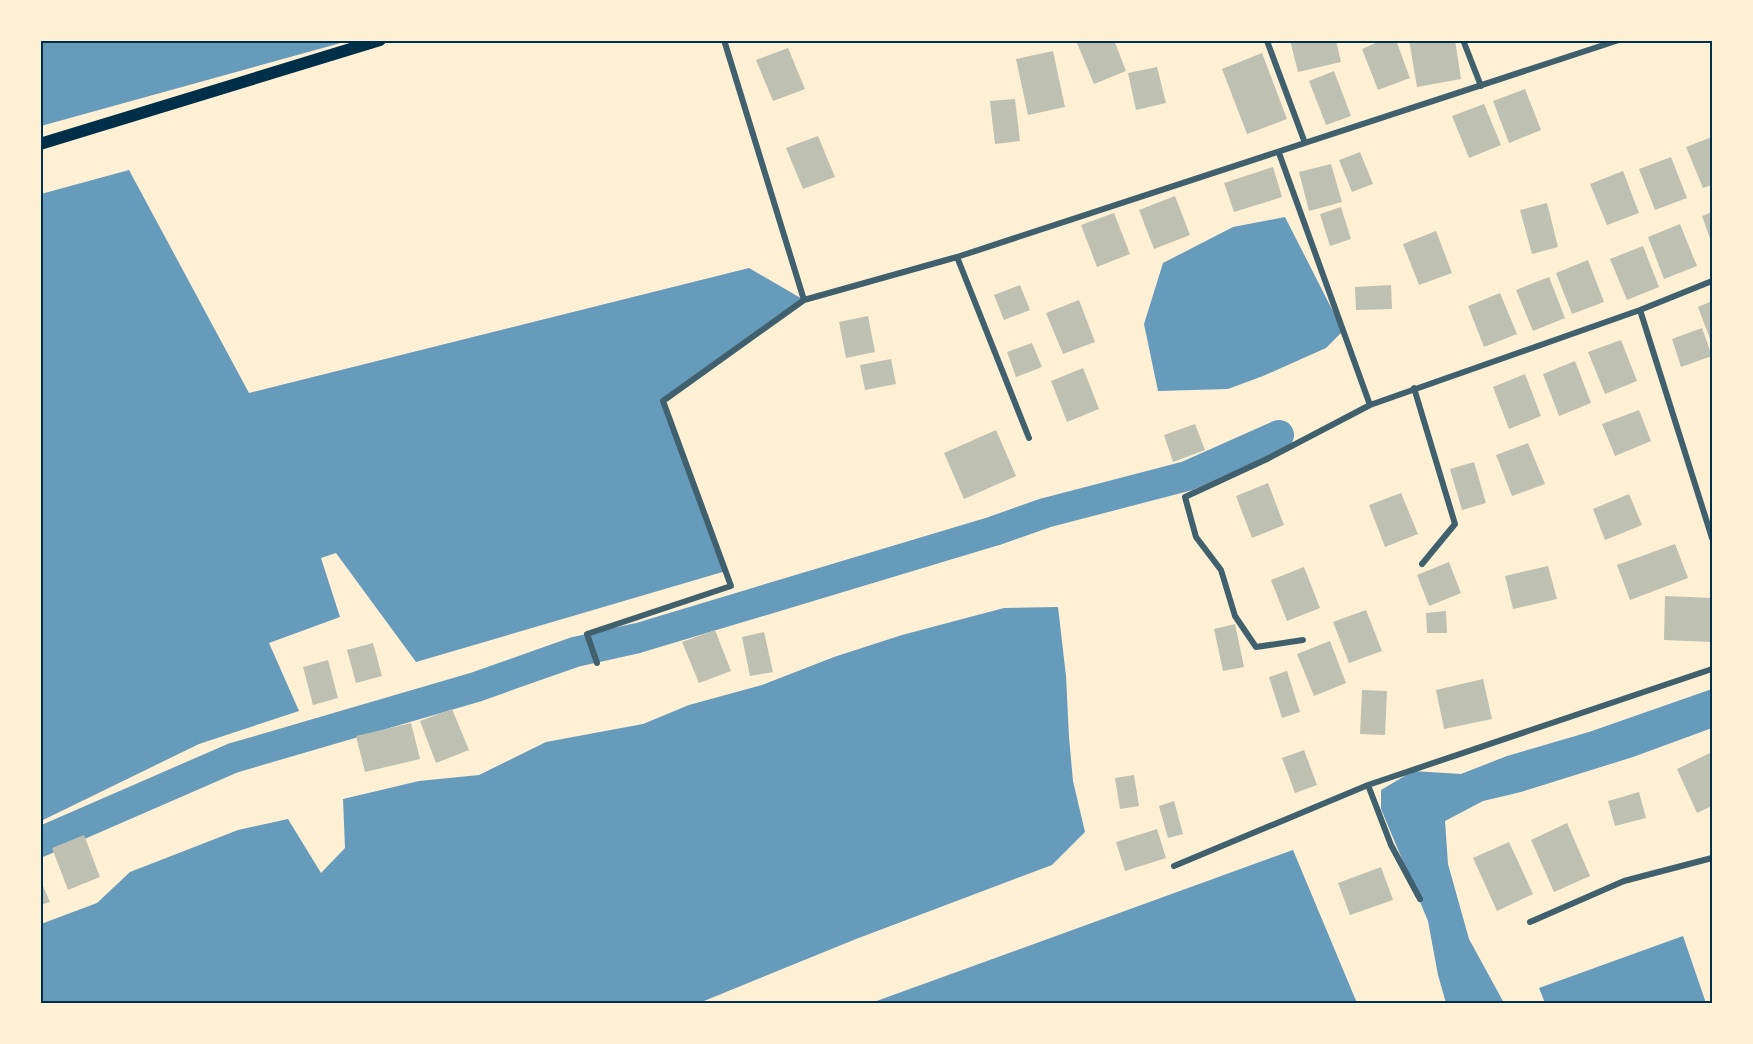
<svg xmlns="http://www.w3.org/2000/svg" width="1753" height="1044" font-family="Barlow,sans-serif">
<rect width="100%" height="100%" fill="#fdf0d5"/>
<path fill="#669bbc" d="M 40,41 L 41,40 L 348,41 L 41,126 Z
M 129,170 L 249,393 L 749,268 L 804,300 L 663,401 L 726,571 L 416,662 L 336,553 L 321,558 L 340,617 L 269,643 L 299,711 L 199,744 L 41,821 L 41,194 Z
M 1285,217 L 1343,331 L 1326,348 L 1263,376 L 1228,389 L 1158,391 L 1144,324 L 1163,263 L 1233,227 Z
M 1058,607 L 1066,676 L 1069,737 L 1073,781 L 1085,832 L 1052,865 L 856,939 L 699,1003 L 41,1003 L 41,924 L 97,903 L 130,872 L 238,830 L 288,819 L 321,873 L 345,848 L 343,799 L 419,781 L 479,775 L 546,742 L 643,724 L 689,705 L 762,685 L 834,657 L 902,635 L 1004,608 Z
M 1712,689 L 1712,728 L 1633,757 L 1521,792 L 1483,801 L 1445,821 L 1448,864 L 1469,939 L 1504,1003 L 1446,1003 L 1438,975 L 1428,921 L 1381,809 L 1381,790 L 1413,771 L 1461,774 L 1507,756 L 1589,732 Z
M 1293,850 L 1357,1003 L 871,1003 Z
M 1683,936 L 1706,1003 L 1545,1003 L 1539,988 Z"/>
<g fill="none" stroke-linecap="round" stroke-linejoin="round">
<path stroke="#669bbc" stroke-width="30" d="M 40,842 L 233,758 L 476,687 L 575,652 L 638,638 L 994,531 L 1045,513 L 1187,476 L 1279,435"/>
</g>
<path fill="#bec0b2" d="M 1084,40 L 1114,40 L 1126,71 L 1094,84 L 1077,43 Z
M 1290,40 L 1336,40 L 1341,62 L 1298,72 Z
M 1382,40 L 1396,40 L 1410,78 L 1378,90 L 1362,49 Z
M 1409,40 L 1455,40 L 1461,79 L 1417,87 Z
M 788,48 L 805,89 L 773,101 L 756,60 Z
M 1053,51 L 1065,107 L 1028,115 L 1016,59 Z
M 1262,53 L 1287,119 L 1247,134 L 1222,69 Z
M 1157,67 L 1166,103 L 1136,110 L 1128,73 Z
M 1334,71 L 1351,116 L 1326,125 L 1309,81 Z
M 1525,89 L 1541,130 L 1509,143 L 1493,101 Z
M 1015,99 L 1020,141 L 995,144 L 990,101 Z
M 1484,104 L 1501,145 L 1469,158 L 1452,116 Z
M 818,136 L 835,177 L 803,189 L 786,148 Z
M 1712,137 L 1712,185 L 1703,188 L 1686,147 Z
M 1360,152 L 1373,184 L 1352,192 L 1339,160 Z
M 1671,157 L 1687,198 L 1655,210 L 1639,169 Z
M 1331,164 L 1342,202 L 1309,211 L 1299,172 Z
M 1273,167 L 1282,197 L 1234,212 L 1224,183 Z
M 1623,171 L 1639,213 L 1607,225 L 1590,184 Z
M 1175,196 L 1190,235 L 1154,249 L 1139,210 Z
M 1547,203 L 1558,247 L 1532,254 L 1520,210 Z
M 1341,207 L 1351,239 L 1330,246 L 1320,214 Z
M 1712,212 L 1712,244 L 1702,216 Z
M 1114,213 L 1130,254 L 1097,267 L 1081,225 Z
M 1680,224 L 1697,266 L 1664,279 L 1648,237 Z
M 1436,231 L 1452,273 L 1419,285 L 1403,244 Z
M 1643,246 L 1659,287 L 1627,300 L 1610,259 Z
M 1588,260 L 1604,302 L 1572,314 L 1556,273 Z
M 1549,277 L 1565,318 L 1533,331 L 1516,290 Z
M 1020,285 L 1030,310 L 1004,320 L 994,295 Z
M 1391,285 L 1392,309 L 1356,310 L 1355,287 Z
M 1500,293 L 1517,334 L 1484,347 L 1468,306 Z
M 1079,300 L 1095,342 L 1063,354 L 1046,313 Z
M 1712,301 L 1712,344 L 1698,307 Z
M 868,316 L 875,352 L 846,358 L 839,322 Z
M 1702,328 L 1712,356 L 1681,367 L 1672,339 Z
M 1621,340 L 1637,381 L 1605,394 L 1588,352 Z
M 1032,343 L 1042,367 L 1016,377 L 1007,352 Z
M 891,359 L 896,384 L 865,390 L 860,365 Z
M 1575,361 L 1591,403 L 1559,416 L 1543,374 Z
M 1083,368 L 1099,409 L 1067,422 L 1051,381 Z
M 1525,374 L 1541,416 L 1509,429 L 1493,387 Z
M 1639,410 L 1651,441 L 1615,456 L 1602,424 Z
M 1195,424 L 1205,450 L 1173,462 L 1164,435 Z
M 996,430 L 1016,476 L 964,499 L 944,453 Z
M 1528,443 L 1545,484 L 1512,496 L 1496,455 Z
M 1474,462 L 1486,503 L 1462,510 L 1450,469 Z
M 1268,483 L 1284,525 L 1252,538 L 1236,496 Z
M 1401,493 L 1418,534 L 1385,547 L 1369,505 Z
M 1629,494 L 1642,525 L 1605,540 L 1593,509 Z
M 1675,544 L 1688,578 L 1630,600 L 1617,565 Z
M 1449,562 L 1461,593 L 1429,606 L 1417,575 Z
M 1548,566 L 1557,599 L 1513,609 L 1505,576 Z
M 1304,567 L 1320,608 L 1287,621 L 1271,580 Z
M 1665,596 L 1712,598 L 1712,642 L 1664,640 Z
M 1366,610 L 1382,651 L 1349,663 L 1333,622 Z
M 1446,611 L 1447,633 L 1427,633 L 1426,613 Z
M 1235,624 L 1244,667 L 1223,671 L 1214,629 Z
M 715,630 L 731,671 L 699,683 L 682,642 Z
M 764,632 L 773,672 L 750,676 L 742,637 Z
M 1330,641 L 1346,683 L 1314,696 L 1297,654 Z
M 373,643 L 382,676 L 356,683 L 347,650 Z
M 328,660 L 338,698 L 313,705 L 303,667 Z
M 1287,671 L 1300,712 L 1282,718 L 1269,677 Z
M 1483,679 L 1492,719 L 1444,729 L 1436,690 Z
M 1362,690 L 1387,691 L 1385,735 L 1360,734 Z
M 452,709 L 469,750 L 436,763 L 420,721 Z
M 411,723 L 420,759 L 365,772 L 356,736 Z
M 1304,750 L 1317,785 L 1295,793 L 1282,758 Z
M 1712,752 L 1712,806 L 1697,813 L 1677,769 Z
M 1134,775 L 1139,806 L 1120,809 L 1115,778 Z
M 1639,792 L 1646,818 L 1615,826 L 1608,801 Z
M 1174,801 L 1183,834 L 1168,838 L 1159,806 Z
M 1567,823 L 1590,876 L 1554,892 L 1531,840 Z
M 1157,829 L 1166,858 L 1125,871 L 1116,842 Z
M 84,835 L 100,877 L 68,890 L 52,848 Z
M 1509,842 L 1533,894 L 1497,911 L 1473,858 Z
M 1381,867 L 1393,900 L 1350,915 L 1338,883 Z
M 40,879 L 50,902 L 40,905 Z"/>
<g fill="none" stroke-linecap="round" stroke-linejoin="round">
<path stroke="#3f606c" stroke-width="6" d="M 724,40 L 804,300
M 1463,40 L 1481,86
M 1267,41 L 1305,143
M 1279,153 L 1370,405
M 957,257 L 1029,438
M 1640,310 L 1712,538
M 1414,388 L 1455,524 L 1422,564
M 1303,640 L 1256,647 L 1235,616 L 1221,570 L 1196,537 L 1185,497 L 1267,459 L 1370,405 L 1640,310 L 1712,281
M 597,663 L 587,634 L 731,586 L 663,401 L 804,300 L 957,257 L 1619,40
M 1368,785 L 1391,845 L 1420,899
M 1174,866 L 1368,785 L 1712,669
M 1530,922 L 1624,881 L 1712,858"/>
<path stroke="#003049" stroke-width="12" d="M 40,144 L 380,40"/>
</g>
<rect width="1753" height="1044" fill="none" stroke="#fdf0d5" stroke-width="84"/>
<rect x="42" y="42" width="1669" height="960" fill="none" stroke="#003049" stroke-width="2"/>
</svg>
